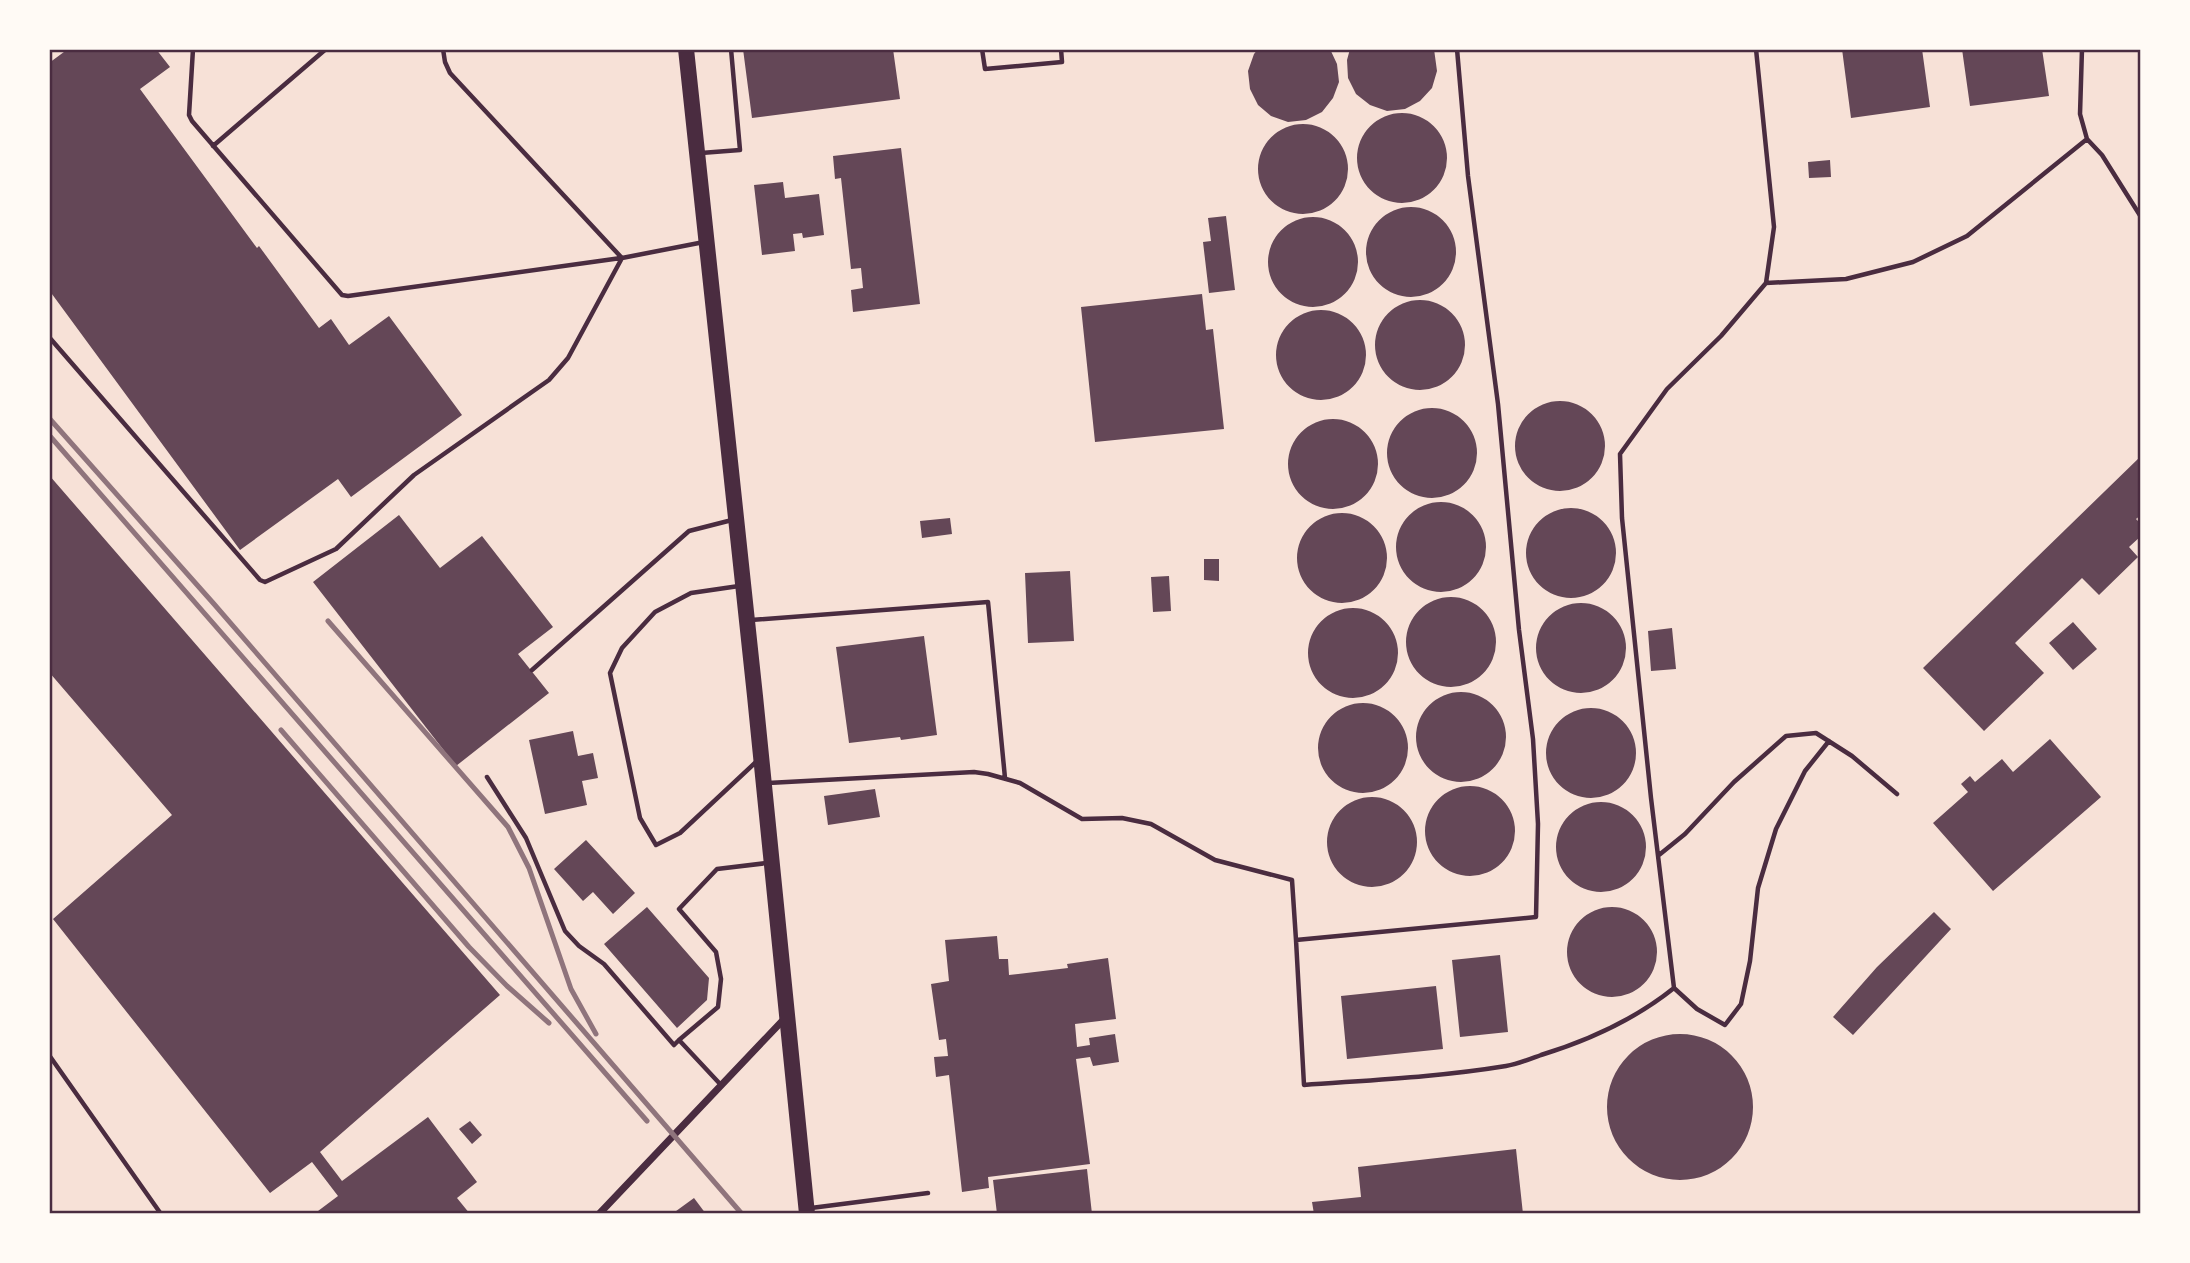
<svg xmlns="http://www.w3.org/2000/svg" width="2190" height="1263" font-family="'Work Sans',sans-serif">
<rect width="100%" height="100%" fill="#f7e1d7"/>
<path fill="#644757" d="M 68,49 L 156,49 L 170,67 L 140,89 L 257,248 L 259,246 L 319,328 L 331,319 L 349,345 L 389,316 L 462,415 L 351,497 L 338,479 L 240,550 L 49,290 L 49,63 Z
M 743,49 L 893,49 L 900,99 L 752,118 Z
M 1258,49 L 1330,49 L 1337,64 L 1339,82 L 1333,98 L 1322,112 L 1306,120 L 1288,122 L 1271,116 L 1258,105 L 1250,89 L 1248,71 L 1254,54 Z
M 1350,49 L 1434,49 L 1437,71 L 1432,88 L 1420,101 L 1405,109 L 1387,111 L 1370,105 L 1356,94 L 1348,78 L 1347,60 Z
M 1842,49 L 1922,49 L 1930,107 L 1851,118 Z
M 1962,49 L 2042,49 L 2049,96 L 1970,106 Z
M1357 158a45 45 0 1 1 90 0a45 45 0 1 1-90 0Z
M1258 169a45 45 0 1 1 90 0a45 45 0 1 1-90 0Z
M 901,148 L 920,304 L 853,312 L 851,290 L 863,288 L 861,268 L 851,269 L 841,178 L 835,179 L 833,156 Z
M 1830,160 L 1831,177 L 1809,178 L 1808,162 Z
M 783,182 L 785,198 L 819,194 L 824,235 L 803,238 L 802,233 L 793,234 L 795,251 L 762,255 L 754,185 Z
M1366 252a45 45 0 1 1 90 0a45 45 0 1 1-90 0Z
M 1226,216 L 1235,290 L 1209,293 L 1203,242 L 1211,241 L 1208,218 Z
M1268 262a45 45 0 1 1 90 0a45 45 0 1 1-90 0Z
M 1202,294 L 1206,330 L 1213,329 L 1224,429 L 1095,442 L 1081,307 Z
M1375 345a45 45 0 1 1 90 0a45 45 0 1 1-90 0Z
M1276 355a45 45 0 1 1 90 0a45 45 0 1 1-90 0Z
M1515 446a45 45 0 1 1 90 0a45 45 0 1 1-90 0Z
M1387 453a45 45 0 1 1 90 0a45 45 0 1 1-90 0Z
M1288 464a45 45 0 1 1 90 0a45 45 0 1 1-90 0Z
M 2141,456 L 2141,515 L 2136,519 L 2141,524 L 2141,536 L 2129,547 L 2138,557 L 2099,595 L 2082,578 L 2015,643 L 2044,673 L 1984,731 L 1923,668 Z
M 49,475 L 500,995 L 320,1152 L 342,1181 L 428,1117 L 477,1182 L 457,1198 L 470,1214 L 314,1214 L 338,1196 L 312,1162 L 270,1193 L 53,919 L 172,815 L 49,672 Z
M1396 547a45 45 0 1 1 90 0a45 45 0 1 1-90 0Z
M1526 553a45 45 0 1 1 90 0a45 45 0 1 1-90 0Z
M1297 558a45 45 0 1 1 90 0a45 45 0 1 1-90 0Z
M 399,515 L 440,568 L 482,536 L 553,627 L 518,654 L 549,693 L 456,766 L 313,582 Z
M 950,518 L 952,534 L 922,538 L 920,521 Z
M 1204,559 L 1219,559 L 1219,581 L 1204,580 Z
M 1070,571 L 1074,641 L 1028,643 L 1025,573 Z
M 1169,576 L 1171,611 L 1153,612 L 1151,577 Z
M1406 642a45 45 0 1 1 90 0a45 45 0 1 1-90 0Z
M1536 648a45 45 0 1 1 90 0a45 45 0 1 1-90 0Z
M1308 653a45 45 0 1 1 90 0a45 45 0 1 1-90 0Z
M 2073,622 L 2097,649 L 2073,670 L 2049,643 Z
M 1672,628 L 1676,669 L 1651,671 L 1648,631 Z
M 924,636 L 937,735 L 901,740 L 900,737 L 849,743 L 836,647 Z
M1416 737a45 45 0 1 1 90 0a45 45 0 1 1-90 0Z
M1318 748a45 45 0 1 1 90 0a45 45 0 1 1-90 0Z
M1546 753a45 45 0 1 1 90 0a45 45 0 1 1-90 0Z
M 573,731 L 578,756 L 593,753 L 598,778 L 582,781 L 587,805 L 545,814 L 529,740 Z
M 2050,739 L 2101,797 L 1993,891 L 1933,823 L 1968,792 L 1961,784 L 1970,776 L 1975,782 L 2002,759 L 2013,772 Z
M1425 831a45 45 0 1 1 90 0a45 45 0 1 1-90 0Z
M 875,789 L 880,817 L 828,825 L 824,796 Z
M1327 842a45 45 0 1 1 90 0a45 45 0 1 1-90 0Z
M1556 847a45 45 0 1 1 90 0a45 45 0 1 1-90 0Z
M 586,840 L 635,893 L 613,914 L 593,892 L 583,901 L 554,869 Z
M 647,907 L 709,978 L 707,1000 L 677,1028 L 604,944 Z
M1567 952a45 45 0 1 1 90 0a45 45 0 1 1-90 0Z
M 1934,912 L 1951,929 L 1853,1035 L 1833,1017 L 1877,967 Z
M 997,936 L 999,959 L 1008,959 L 1009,975 L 1068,968 L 1067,964 L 1108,958 L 1116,1019 L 1075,1024 L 1077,1047 L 1090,1045 L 1089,1038 L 1115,1034 L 1119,1062 L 1093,1066 L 1090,1057 L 1076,1059 L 1090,1164 L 988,1177 L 989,1188 L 962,1192 L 949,1075 L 936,1077 L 934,1057 L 948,1056 L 946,1039 L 939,1040 L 931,984 L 949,981 L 945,940 Z
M 1500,955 L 1508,1032 L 1460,1037 L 1452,960 Z
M 1436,986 L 1443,1049 L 1347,1059 L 1341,996 Z
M1607 1107a73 73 0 1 1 146 0a73 73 0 1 1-146 0Z
M 470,1121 L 482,1135 L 472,1144 L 459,1129 Z
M 1516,1149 L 1523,1214 L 1314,1214 L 1312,1202 L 1361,1197 L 1358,1167 Z
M 1087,1169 L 1092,1214 L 997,1214 L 993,1180 Z
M 694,1198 L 706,1214 L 672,1214 Z"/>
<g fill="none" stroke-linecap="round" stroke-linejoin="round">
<path stroke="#4a2c40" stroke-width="4.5" d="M 193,49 L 189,115 L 192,121 L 342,295 L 348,296 L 621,258
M 443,49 L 445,62 L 450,73 L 621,257
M 982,49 L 985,69 L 1062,62 L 1061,49
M 1457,49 L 1468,176 L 1498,404 L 1519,630 L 1533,739 L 1538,824 L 1536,917 L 1296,940 L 1304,1085 C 1371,1080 1439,1077 1506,1066 C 1518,1064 1530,1059 1541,1055 C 1590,1040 1634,1020 1674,988 L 1651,798 L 1622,518 L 1620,454 L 1667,389 L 1721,336 L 1766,283 L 1774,227 L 1756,49
M 2082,49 L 2080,114 L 2087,139 L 2102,155 L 2141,217
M 213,146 L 326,49
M 701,153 L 740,150 L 731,49
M 1766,283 L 1846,279 L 1913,262 L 1967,236 L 2087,139
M 49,337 L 260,580 L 265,582 L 336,549 L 414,475 L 549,380 L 568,358 L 622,258 L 704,242
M 739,586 L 691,593 L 655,612 L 622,648 L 610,673 L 640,818 L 656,845 L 680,833 L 757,761
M 751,620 L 988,602 L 1005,778
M 532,670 L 689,531 L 732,520
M 487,777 L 526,838 L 565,931 L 579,946 L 604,964 L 674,1045 L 679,1040
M 768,783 L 974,772 L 988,774 L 1020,783 L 1082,819 L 1122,818 L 1151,824 L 1215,860 L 1292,880 L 1296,940
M 1659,855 L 1685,834 L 1734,782 L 1786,736 L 1816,733 L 1852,756 L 1897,794
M 1674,988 L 1697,1009 L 1725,1025 L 1741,1004 L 1750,961 L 1758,888 L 1776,829 L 1805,771 L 1829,741
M 49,1055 L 161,1214
M 721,1085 L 679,1040 L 718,1007 L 721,979 L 716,952 L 679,909 L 717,869 L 767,863
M 811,1208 L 928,1193"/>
<path stroke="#4a2c40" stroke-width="7" d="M 599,1214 L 786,1017"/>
<path stroke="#4a2c40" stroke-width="16" d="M 686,49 L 755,696 L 807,1214"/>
<path stroke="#8f747c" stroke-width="5" d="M 49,418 L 214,604 L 742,1214
M 49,435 L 647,1121
M 328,621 L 508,827 L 529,868 L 571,989 L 596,1034
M 281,730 L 469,947 L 507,986 L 549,1023"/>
</g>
<rect width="2190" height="1263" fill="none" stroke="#fffaf5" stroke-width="102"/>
<rect x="51" y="51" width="2088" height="1161" fill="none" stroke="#4a2c40" stroke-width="2.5"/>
</svg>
